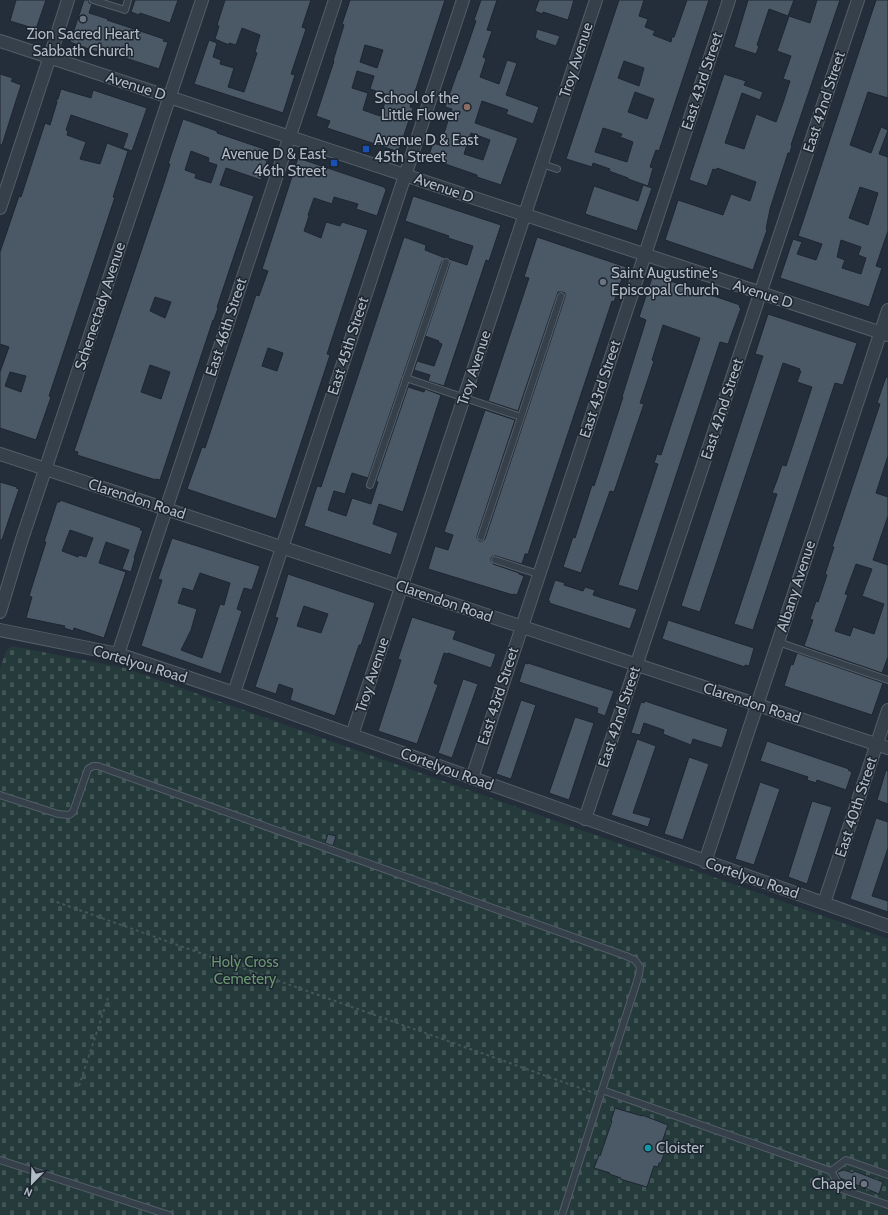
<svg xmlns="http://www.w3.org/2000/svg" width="888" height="1215" font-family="Cabin,sans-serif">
<defs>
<pattern id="cemetery-stones" width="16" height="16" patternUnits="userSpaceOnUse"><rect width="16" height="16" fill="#253a3b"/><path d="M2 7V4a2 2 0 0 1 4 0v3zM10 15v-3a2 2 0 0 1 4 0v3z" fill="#425556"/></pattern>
</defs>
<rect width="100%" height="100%" fill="#232e3a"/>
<path fill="url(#cemetery-stones)" d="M 12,646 L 125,668 L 888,939 L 888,1215 L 0,1215 L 0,669 L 6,651 Z"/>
<path fill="#4b5865" stroke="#1e2731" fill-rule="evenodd" d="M 16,0 L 46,0 L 36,29 L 10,21 Z
M 84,0 L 89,0 L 89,3 L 92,4 L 89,13 L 108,19 L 107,20 L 164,39 L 163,41 L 168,42 L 159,69 L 98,49 L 97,52 L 70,42 Z
M 135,0 L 178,0 L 170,23 L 140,13 L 139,15 L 131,12 Z
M 225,0 L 311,0 L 302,27 L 306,29 L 291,74 L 295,75 L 283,113 L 194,84 L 209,40 L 217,43 L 213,57 L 221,60 L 220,64 L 234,68 L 228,87 L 244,92 L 257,53 L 255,52 L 260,35 L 242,28 L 236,45 L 229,43 L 229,45 L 215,39 L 219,26 L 217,25 Z
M 350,0 L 445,0 L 410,107 L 413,108 L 399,150 L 396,151 L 327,128 L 330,121 L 316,116 L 334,61 L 333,61 L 344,25 L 342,24 ZM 365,45 L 383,50 L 377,68 L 360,62 ZM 357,71 L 374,76 L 370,89 L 385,94 L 384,97 L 387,97 L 380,116 L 363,110 L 368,93 L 352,88 Z
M 481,0 L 497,0 L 487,30 L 492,31 L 483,57 L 486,59 L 480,77 L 499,84 L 507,60 L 517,63 L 506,95 L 539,107 L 533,124 L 506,114 L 508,110 L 482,101 L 475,123 L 518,138 L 501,185 L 477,177 L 477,175 L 428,158 L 433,143 L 440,145 L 452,109 L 445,107 L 458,70 L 459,70 L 476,21 L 474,20 ZM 471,133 L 490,140 L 483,160 L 464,154 Z
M 539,0 L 574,0 L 568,20 L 543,12 L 542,14 L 535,11 Z
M 619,0 L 644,0 L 639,16 L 648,19 L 645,27 L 655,31 L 653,35 L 671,42 L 672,37 L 674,37 L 687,0 L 709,0 L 659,151 L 656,150 L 653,158 L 650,167 L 653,168 L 648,186 L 628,179 L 628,178 L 609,171 L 610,169 L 593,163 L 592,167 L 566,159 ZM 624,61 L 644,68 L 639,86 L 618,78 ZM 635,92 L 654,99 L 647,119 L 628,112 ZM 603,128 L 622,134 L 620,137 L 633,142 L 627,162 L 595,152 Z
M 748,0 L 794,0 L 788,16 L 769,9 L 757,45 L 759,46 L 756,54 L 734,47 Z
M 817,0 L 840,0 L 791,145 L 792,145 L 790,153 L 788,153 L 770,209 L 766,229 L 767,230 L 753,270 L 665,240 L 678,200 L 723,215 L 731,194 L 750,201 L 756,182 L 717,168 L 716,170 L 713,169 L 707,186 L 689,180 L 724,74 L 746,81 L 744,85 L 763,92 L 760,100 L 742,93 L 725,143 L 744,149 L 756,114 L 776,122 L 783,103 L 790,81 L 783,79 L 791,56 L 777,51 L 789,16 L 810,23 Z
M 876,0 L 888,0 L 888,98 L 868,92 L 850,145 L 871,153 L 881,127 L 888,130 L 879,154 L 888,157 L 888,231 L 876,266 L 882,268 L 869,307 L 780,278 L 793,239 L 802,242 L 797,254 L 816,260 L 822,244 L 798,236 ZM 860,187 L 878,193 L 868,225 L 849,218 ZM 841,240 L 861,247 L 858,255 L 866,258 L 861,274 L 842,268 L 845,260 L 837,257 Z
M 537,29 L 560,36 L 556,46 L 538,40 L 538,39 L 535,38 Z
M 0,74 L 13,78 L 11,81 L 21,85 L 2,145 L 0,145 Z
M 61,89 L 91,98 L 93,90 L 147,108 L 132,151 L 123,148 L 128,134 L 71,115 L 66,130 L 68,131 L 67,135 L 86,142 L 80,159 L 100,164 L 107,143 L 128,151 L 113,197 L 115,197 L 49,396 L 51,397 L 36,440 L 0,428 L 0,372 L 9,347 L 0,344 L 0,252 L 19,196 L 21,197 L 45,123 L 50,125 L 57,102 L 56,100 L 58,99 ZM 10,372 L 26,376 L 21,392 L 5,386 Z
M 183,119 L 217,131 L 217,133 L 270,151 L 261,180 L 226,168 L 220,185 L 254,196 L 217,307 L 218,308 L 214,320 L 213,320 L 160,480 L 156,479 L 156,480 L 77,455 L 78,452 L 74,451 L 164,183 L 170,164 L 168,164 ZM 191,151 L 209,158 L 208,162 L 217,165 L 211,183 L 195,178 L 196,174 L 185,170 ZM 155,297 L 171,302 L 165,318 L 150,311 ZM 150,365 L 170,372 L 161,399 L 141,392 Z
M 298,158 L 384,187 L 386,190 L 377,216 L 356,209 L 358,204 L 334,197 L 332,204 L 314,198 L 308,215 L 309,216 L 304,231 L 321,238 L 326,222 L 340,226 L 342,222 L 368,230 L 327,354 L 330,355 L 276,519 L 187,489 L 202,447 L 205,448 L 256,295 L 259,296 L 268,271 L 262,269 ZM 268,348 L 283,353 L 277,371 L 262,366 Z
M 643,185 L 652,188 L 637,231 L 585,214 L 594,186 L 638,201 Z
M 413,196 L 501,225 L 489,261 L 486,260 L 444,386 L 428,381 L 430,375 L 414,370 L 417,361 L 434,366 L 442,344 L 438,342 L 439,341 L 425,336 L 450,263 L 449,259 L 467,265 L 473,246 L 448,238 L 449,236 L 405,221 Z
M 404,237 L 426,245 L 425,250 L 445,258 L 442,261 L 368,478 L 352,473 L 345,494 L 334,491 L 328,510 L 346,516 L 352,498 L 371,504 L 378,482 L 376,481 L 408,387 L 424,392 L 425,389 L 441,395 L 403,512 L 379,504 L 373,524 L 398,533 L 391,555 L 304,526 L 317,486 L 321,487 Z
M 537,237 L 626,267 L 614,302 L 612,301 L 528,554 L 525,554 L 522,564 L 496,556 L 494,556 L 491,558 L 491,561 L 493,564 L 519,573 L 519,574 L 524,576 L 517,595 L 513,594 L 513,595 L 428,569 L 435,546 L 448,550 L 453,535 L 444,532 L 485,410 L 515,420 L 477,536 L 477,538 L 479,541 L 482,541 L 485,539 L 565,297 L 565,293 L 562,292 L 558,292 L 557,295 L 518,411 L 488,401 L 529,278 L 524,277 Z
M 653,275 L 740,305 L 739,307 L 741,308 L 728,344 L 720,342 L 638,591 L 618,585 L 658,464 L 654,463 L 657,454 L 661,455 L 700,338 L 663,325 L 652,360 L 654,361 L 640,403 L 644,404 L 634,433 L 614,492 L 610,491 L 581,573 L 563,567 L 573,537 L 575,538 L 592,485 L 594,486 L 623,397 L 622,397 L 646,320 L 639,317 Z
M 768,314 L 857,343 L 843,385 L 835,383 L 753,630 L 734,624 L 777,494 L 772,493 L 777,480 L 782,465 L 786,466 L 812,387 L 797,382 L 801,371 L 799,371 L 800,369 L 783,363 L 700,612 L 681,606 L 763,356 L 755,354 Z
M 886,377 L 888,377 L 888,456 L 876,493 L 888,497 L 888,516 L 873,560 L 888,565 L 888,657 L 882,673 L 804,646 L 813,620 L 810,619 L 816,601 L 818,602 L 827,575 L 825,574 L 834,547 L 832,547 L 880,404 L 877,403 ZM 856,564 L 872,569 L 862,596 L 884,604 L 874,634 L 853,627 L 850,636 L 835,631 L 848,595 L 845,594 Z
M 0,482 L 17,487 L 16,488 L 19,489 L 2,540 L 0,540 Z
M 60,500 L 141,528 L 140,530 L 143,530 L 134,558 L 135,558 L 131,572 L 122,569 L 129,550 L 106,542 L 99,563 L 126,572 L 104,638 L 74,628 L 73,631 L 64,628 L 65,626 L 26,618 L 32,597 L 29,596 L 46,542 L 44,542 L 57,502 L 60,502 ZM 70,530 L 93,538 L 86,557 L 79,555 L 78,557 L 62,551 Z
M 172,538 L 260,566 L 252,590 L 244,588 L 237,609 L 242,611 L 221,674 L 141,646 L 162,580 L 158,579 ZM 200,573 L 230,583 L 224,605 L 220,604 L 202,658 L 181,650 L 191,630 L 197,609 L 178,603 L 183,588 L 193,591 Z
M 288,574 L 375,603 L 361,645 L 359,645 L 335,716 L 290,700 L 293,689 L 279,684 L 276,694 L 255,687 L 278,618 L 275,617 ZM 304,606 L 328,614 L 321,633 L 297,626 Z
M 555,580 L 565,583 L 564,585 L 583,591 L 585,587 L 595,590 L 593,595 L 637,609 L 630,629 L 549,603 L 550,601 L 548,601 Z
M 412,617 L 456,631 L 453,639 L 496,654 L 491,668 L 448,653 L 448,654 L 444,653 L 434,683 L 438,685 L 417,744 L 378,731 L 401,660 L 398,659 Z
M 668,620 L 754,648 L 749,666 L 745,665 L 745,667 L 662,639 Z
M 797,653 L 883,683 L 872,715 L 784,686 L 791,664 L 793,665 Z
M 525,663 L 528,664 L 528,663 L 614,691 L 605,716 L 597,713 L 598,708 L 519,682 Z
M 463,679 L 478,684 L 452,758 L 438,753 Z
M 521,700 L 536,705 L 511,779 L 496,774 Z
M 645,701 L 728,729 L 722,748 L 693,739 L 691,745 L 663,734 L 664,730 L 644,723 L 640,735 L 631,733 L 641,702 L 644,703 Z
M 575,717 L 594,723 L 569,800 L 549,793 Z
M 637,739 L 656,746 L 633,813 L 651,818 L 648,827 L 611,815 Z
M 767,741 L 849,769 L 848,770 L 852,772 L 846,790 L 817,780 L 816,783 L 807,780 L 808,777 L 760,761 Z
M 689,757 L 709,764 L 683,840 L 664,834 Z
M 886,770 L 888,771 L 888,804 L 877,800 Z
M 760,782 L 780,789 L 754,865 L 735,859 Z
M 812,801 L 832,807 L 807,884 L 788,877 Z
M 876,818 L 888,822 L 888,848 L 872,896 L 888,901 L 888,912 L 850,899 Z
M 328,834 L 336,836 L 333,846 L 325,843 Z
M 615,1108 L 642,1116 L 642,1115 L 668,1125 L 661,1145 L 665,1146 L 663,1151 L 665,1151 L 661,1163 L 659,1163 L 658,1167 L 654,1166 L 647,1187 L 620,1179 L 621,1178 L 609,1174 L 610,1173 L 594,1168 L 599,1155 L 600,1156 L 612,1121 L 611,1120 Z
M 844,1170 L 853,1173 L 854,1171 L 883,1182 L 879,1194 L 840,1178 L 837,1172 Z"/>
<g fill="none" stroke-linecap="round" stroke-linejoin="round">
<g stroke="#545e68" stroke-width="8">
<path id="lane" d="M 93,0 L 125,10 L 128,0
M 542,164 L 557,169
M 406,378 L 521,417 L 481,537
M 521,417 L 561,296
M 370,485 L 446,262
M 495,560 L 538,574
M 778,642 L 888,680
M 0,795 L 58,814 L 69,815 L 73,812 L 88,769 L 93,766 L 98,766 L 626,956 L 635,960 L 640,967 L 639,975 L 562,1215
M 602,1090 L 831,1171 L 841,1189 L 888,1205
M 0,1160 L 169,1215
M 831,1171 L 846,1160 L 888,1175"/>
</g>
<g stroke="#545e68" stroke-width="14">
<path id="street" d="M 0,41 L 888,335
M 0,208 L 54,44 L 68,0
M 0,454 L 888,748
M 0,612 L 22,539 L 202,0
M 0,630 L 118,654 L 234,693 L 888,926
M 118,654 L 335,0
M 234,693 L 463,0
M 352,735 L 596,0
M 472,778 L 729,0
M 585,819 L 858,0
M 705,862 L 888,310
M 824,903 L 888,710"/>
</g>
<path stroke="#425758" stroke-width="2" stroke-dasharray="3 3" stroke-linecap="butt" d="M 51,900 L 594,1093
M 79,1086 L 108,998"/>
<use href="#lane" stroke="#36404a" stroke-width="6"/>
<use href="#street" stroke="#36404a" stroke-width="12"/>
</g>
<g fill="#6b7280" stroke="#1c252f" stroke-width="1.5">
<circle cx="83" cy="19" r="4"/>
<circle cx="603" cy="282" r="4"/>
<circle cx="864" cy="1184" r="4"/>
</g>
<circle fill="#8d6e63" stroke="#1c252f" stroke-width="1.5" cx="467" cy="107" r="4"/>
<g fill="#1a4fb4" stroke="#1c252f" stroke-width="1.5">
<rect x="362" y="145" width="8" height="8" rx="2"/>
<rect x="330" y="159" width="8" height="8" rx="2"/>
</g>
<circle fill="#0f9aa8" stroke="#1c252f" stroke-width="1.5" cx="648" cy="1148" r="4"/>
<g text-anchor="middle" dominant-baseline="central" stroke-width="3" stroke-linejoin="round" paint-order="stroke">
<g font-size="15" fill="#b1bbc6" stroke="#1c252f" text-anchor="end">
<text x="83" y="34" text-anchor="middle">Zion Sacred Heart<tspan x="83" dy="17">Sabbath Church</tspan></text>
<text x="459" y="98">School of the<tspan x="459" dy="17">Little Flower</tspan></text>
<text x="374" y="140" text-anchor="start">Avenue D &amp; East<tspan x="374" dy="17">45th Street</tspan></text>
<text x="326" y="154">Avenue D &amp; East<tspan x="326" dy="17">46th Street</tspan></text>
<text x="611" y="273" text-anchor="start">Saint Augustine's<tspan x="611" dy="17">Episcopal Church</tspan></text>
<text x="656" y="1148" text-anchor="start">Cloister</text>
<text x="856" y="1184">Chapel</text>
</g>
<g font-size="15" fill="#b1bbc6" stroke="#1c252f">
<text transform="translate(576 60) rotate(-72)">Troy Avenue</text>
<text transform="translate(702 81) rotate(-72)">East 43rd Street</text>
<text transform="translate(136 86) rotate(18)">Avenue D</text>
<text transform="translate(824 102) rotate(-72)">East 42nd Street</text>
<text transform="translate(444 188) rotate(19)">Avenue D</text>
<text transform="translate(763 294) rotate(18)">Avenue D</text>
<text transform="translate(100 306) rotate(-72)">Schenectady Avenue</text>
<text transform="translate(226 327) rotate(-72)">East 46th Street</text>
<text transform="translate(348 346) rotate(-72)">East 45th Street</text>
<text transform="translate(474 368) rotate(-72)">Troy Avenue</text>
<text transform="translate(600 389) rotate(-72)">East 43rd Street</text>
<text transform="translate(722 409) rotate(-72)">East 42nd Street</text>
<text transform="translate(137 499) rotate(18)">Clarendon Road</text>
<text transform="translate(796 586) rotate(-72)">Albany Avenue</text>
<text transform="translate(444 601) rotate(19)">Clarendon Road</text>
<text transform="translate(140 664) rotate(17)">Cortelyou Road</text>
<text transform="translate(372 675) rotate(-72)">Troy Avenue</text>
<text transform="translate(498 696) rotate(-72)">East 43rd Street</text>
<text transform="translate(752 703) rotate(18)">Clarendon Road</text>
<text transform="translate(619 717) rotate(-72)">East 42nd Street</text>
<text transform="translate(447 769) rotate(20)">Cortelyou Road</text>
<text transform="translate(856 807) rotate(-72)">East 40th Street</text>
<text transform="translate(752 878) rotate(19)">Cortelyou Road</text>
</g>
<g font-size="15" fill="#699671" stroke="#1c252f">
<text x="245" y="962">Holy Cross<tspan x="245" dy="17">Cemetery</tspan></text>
</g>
</g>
<g transform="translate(32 1183) rotate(203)" stroke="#1c252f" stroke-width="3" paint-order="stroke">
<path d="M0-3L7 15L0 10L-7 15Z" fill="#b1bbc6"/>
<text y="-6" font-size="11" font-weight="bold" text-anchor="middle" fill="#b1bbc6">N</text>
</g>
</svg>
